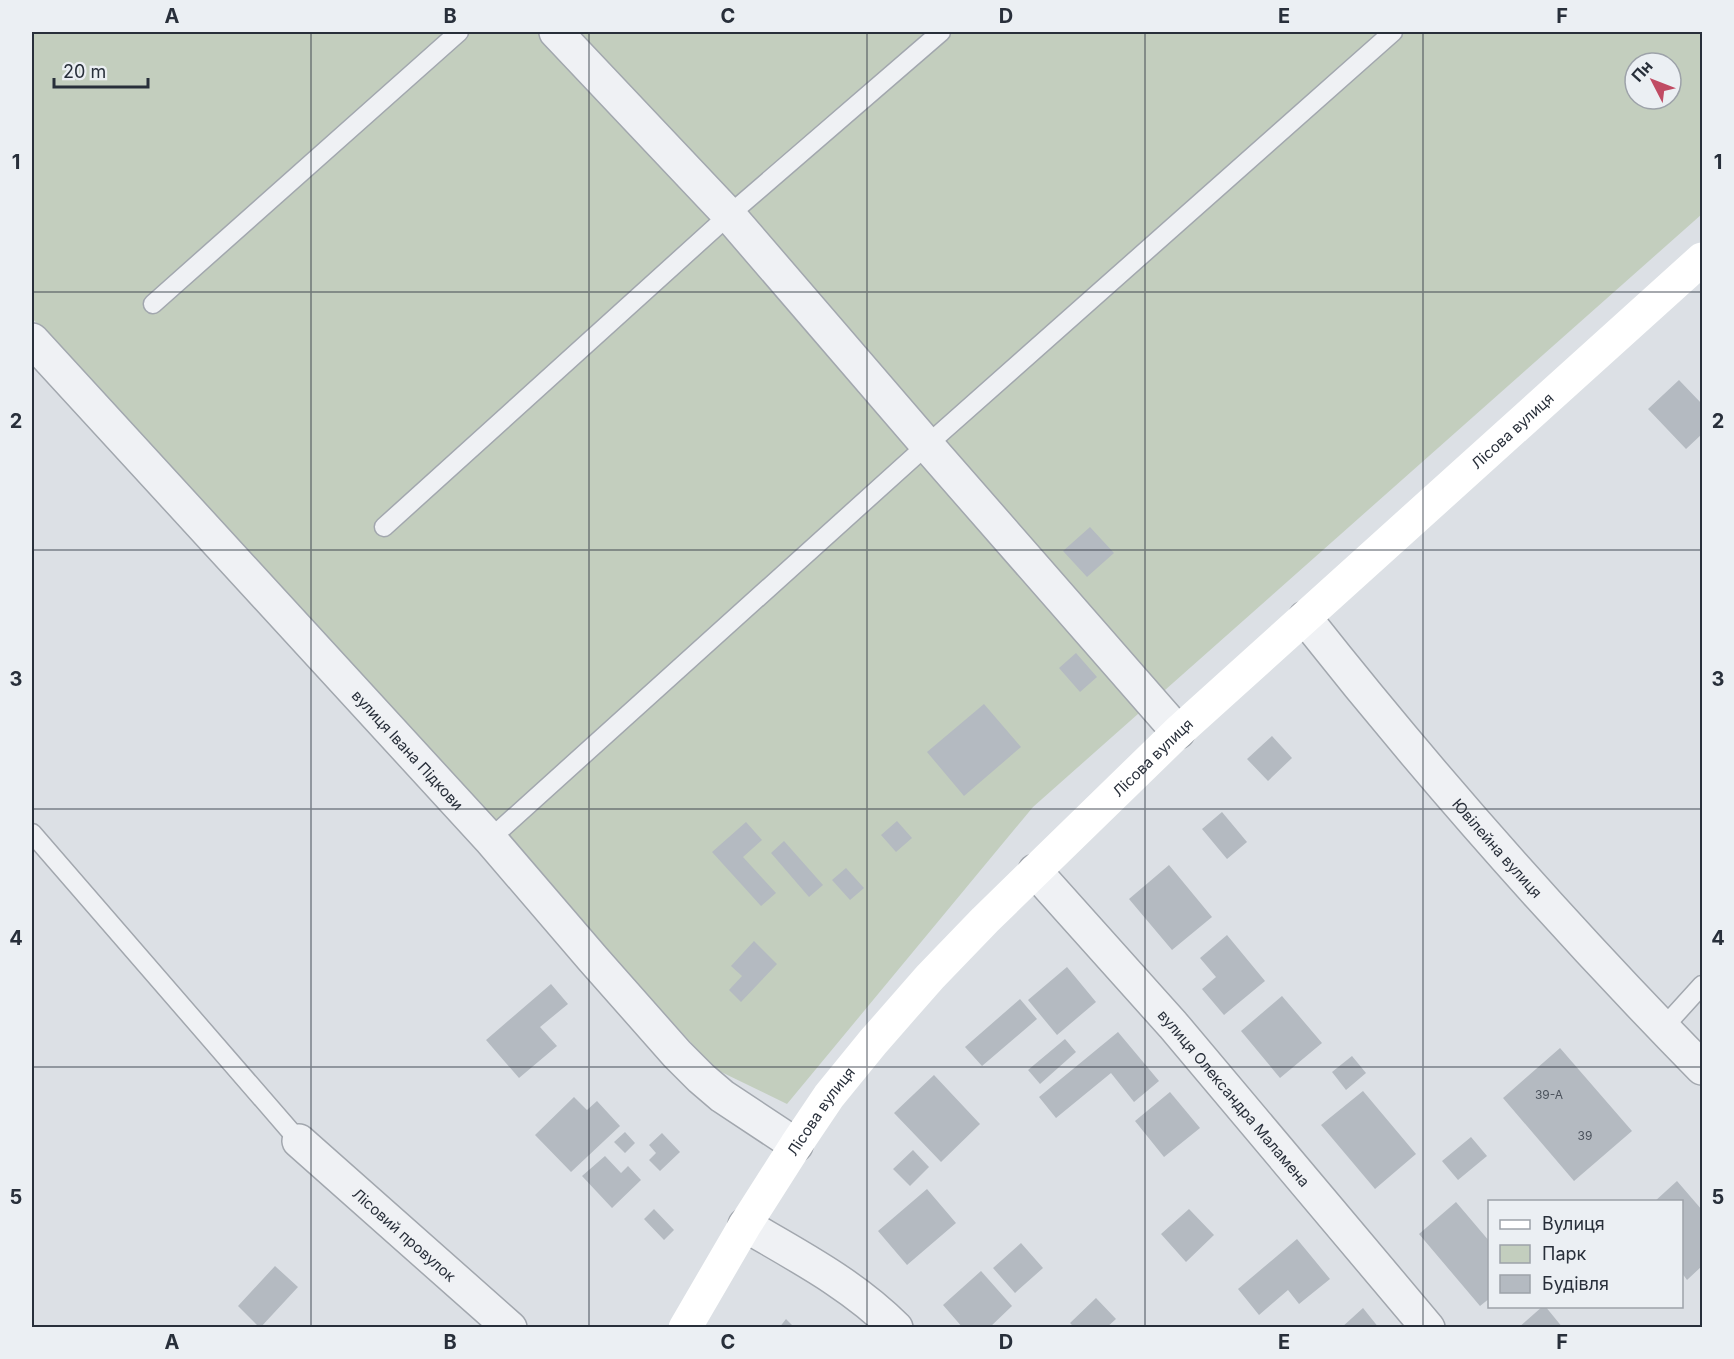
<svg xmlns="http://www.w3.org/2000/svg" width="1734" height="1359" font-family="Inter,sans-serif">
<rect width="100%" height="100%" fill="#dce0e5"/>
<path fill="#c3cebe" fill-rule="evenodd" d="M 32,32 L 1702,32 L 1702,214 L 1033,807 L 787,1104 L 715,1069 L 32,318 ZM 1635,63 L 1671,63 L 1671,99 L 1635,99 Z"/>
<path fill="#b4bac1" d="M 1679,380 L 1702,404 L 1702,434 L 1686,449 L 1648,409 Z
M 1090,527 L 1114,553 L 1087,577 L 1063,551 Z
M 1076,653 L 1097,677 L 1080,692 L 1059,668 Z
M 984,704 L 1021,747 L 964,796 L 927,752 Z
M 1272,736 L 1292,758 L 1268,781 L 1247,759 Z
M 1222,812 L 1247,842 L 1227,859 L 1202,829 Z
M 897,821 L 912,838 L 896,852 L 881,835 Z
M 746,822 L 762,840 L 743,857 L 776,893 L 761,906 L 712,852 Z
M 784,841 L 823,885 L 809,897 L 771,853 Z
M 1169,865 L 1212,917 L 1172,950 L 1129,899 Z
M 846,868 L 864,888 L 850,900 L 832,880 Z
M 1227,935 L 1265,981 L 1224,1015 L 1202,989 L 1216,977 L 1200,958 Z
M 754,941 L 777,964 L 741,1002 L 729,990 L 742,976 L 731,966 Z
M 1067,967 L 1096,1002 L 1057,1035 L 1028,1000 Z
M 551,984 L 568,1004 L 540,1027 L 557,1046 L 519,1078 L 486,1040 Z
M 1282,996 L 1322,1043 L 1280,1078 L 1241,1031 Z
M 1020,999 L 1037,1019 L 982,1066 L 965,1047 Z
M 1118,1032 L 1159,1081 L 1134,1102 L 1111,1073 L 1056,1118 L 1039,1097 Z
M 1065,1039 L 1076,1052 L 1040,1084 L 1028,1070 Z
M 1560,1048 L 1632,1131 L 1574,1181 L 1503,1098 Z
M 1352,1056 L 1366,1073 L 1346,1090 L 1332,1072 Z
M 934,1075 L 980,1124 L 941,1162 L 894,1113 Z
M 1363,1091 L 1416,1154 L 1375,1189 L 1321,1125 Z
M 1170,1092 L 1200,1128 L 1164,1157 L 1135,1121 Z
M 574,1097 L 587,1110 L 597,1101 L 620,1126 L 571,1172 L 535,1135 Z
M 625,1132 L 635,1143 L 625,1153 L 614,1142 Z
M 662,1133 L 680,1152 L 660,1171 L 649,1160 L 656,1153 L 649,1145 Z
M 1471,1137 L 1487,1156 L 1458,1180 L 1442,1161 Z
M 913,1150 L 929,1167 L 910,1186 L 893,1169 Z
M 605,1156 L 621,1173 L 628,1166 L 641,1180 L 612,1208 L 582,1176 Z
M 1677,1181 L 1702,1210 L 1702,1266 L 1687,1280 L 1682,1273 L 1682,1202 L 1654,1202 Z
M 927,1189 L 956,1223 L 907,1265 L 878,1231 Z
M 1456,1202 L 1490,1242 L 1490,1298 L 1480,1306 L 1419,1234 Z
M 654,1209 L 674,1230 L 664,1240 L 644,1219 Z
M 1189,1209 L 1214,1235 L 1186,1262 L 1161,1234 Z
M 1297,1239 L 1330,1279 L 1299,1304 L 1288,1290 L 1259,1315 L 1238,1289 Z
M 1021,1243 L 1043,1268 L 1015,1293 L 993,1268 Z
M 275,1266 L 298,1287 L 260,1328 L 238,1306 Z
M 981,1271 L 1012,1306 L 989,1328 L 963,1328 L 943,1305 Z
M 1096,1298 L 1116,1319 L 1106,1328 L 1075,1328 L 1070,1323 Z
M 1543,1306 L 1545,1306 L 1563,1328 L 1518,1328 Z
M 1363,1308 L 1379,1328 L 1341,1328 Z
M 786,1319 L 795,1328 L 779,1328 Z"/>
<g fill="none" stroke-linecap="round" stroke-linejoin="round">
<g stroke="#a2a7ae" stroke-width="21">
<path id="lane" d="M 153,304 L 459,32
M 384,527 L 729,215 L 941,32
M 32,833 L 299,1141
M 490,839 L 927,445 L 1393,32
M 1663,1028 L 1702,985"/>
</g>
<g stroke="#a2a7ae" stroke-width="36">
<g id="street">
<path d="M 556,32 L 729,215 L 927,445 L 1178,732"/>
<path id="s1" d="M 32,340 L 490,839 L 593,959 L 677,1054 L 701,1078 L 722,1096 L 796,1145"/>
<path id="s2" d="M 1305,618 C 1429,775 1562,925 1702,1068"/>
<path id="s3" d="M 1035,871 L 1173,1025 L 1428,1328"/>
<path id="s4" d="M 299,1141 L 510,1328"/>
<path d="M 745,1225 C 798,1256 852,1284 896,1328"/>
</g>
</g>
<use href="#lane" stroke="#eff1f4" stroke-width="18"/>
<use href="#street" stroke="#eff1f4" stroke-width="33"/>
<path stroke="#fff" stroke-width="33" id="s5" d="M 685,1328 L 745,1225 L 796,1145 L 829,1096 L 873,1042 L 930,977 L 985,920 L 1178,732 L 1702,259"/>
</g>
<path fill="none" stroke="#282f3a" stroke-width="1.5" stroke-opacity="0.55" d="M 311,32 L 311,1328M 589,32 L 589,1328M 867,32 L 867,1328M 1145,32 L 1145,1328M 1423,32 L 1423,1328M 32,292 L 1702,292M 32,550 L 1702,550M 32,809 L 1702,809M 32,1067 L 1702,1067"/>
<g text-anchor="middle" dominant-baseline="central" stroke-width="5" stroke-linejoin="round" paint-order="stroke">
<g font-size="12" fill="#4b525c">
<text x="1549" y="1094">39-А</text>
<text x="1585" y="1135">39</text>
</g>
<g font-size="15" fill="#282f3a" stroke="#ebeff3">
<text stroke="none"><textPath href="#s5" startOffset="1228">Лісова вулиця</textPath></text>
<text stroke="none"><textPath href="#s1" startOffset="556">вулиця Івана Підкови</textPath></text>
<text stroke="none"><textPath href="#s5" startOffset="742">Лісова вулиця</textPath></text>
<text stroke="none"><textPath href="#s2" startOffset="300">Ювілейна вулиця</textPath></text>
<text stroke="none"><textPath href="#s3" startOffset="302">вулиця Олександра Маламена</textPath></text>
<text stroke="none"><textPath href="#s5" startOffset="256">Лісова вулиця</textPath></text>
<text stroke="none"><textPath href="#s4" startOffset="141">Лісовий провулок</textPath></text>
</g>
</g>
<rect width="1734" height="1359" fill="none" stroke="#ebeff3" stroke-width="66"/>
<rect x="1488" y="1200" width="195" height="108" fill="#ebeff3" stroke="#9da2a9" stroke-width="1.5"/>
<rect x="1500" y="1220" width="30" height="9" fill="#ffffff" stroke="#9da2a9" stroke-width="1.5"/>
<text x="1542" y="1230" font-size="18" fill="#282f3a">Вулиця</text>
<rect x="1500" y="1245" width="30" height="18" fill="#c3cebe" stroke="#9da2a9" stroke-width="1.5"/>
<text x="1542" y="1260" font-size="18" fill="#282f3a">Парк</text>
<rect x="1500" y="1275" width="30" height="18" fill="#b4bac1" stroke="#9da2a9" stroke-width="1.5"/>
<text x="1542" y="1290" font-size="18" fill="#282f3a">Будівля</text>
<g transform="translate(1653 81) rotate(312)"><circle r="28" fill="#ebeff3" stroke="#9da2a9" stroke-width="1.5"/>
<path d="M0-4.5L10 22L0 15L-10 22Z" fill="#c04b63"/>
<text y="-9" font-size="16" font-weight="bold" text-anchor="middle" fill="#282f3a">Пн</text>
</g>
<path d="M54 78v9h94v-9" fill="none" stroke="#282f3a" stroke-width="3"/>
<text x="63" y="78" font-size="18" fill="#282f3a" stroke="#ebeff3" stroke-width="4.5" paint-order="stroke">20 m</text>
<rect x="33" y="33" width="1668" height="1293" fill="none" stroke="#282f3a" stroke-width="2"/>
<g font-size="20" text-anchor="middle" font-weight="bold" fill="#282f3a">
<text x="172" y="23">A</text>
<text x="450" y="23">B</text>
<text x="728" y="23">C</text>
<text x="1006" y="23">D</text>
<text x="1284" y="23">E</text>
<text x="1562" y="23">F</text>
<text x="16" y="169">1</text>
<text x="1718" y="169">1</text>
<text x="16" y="428">2</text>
<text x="1718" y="428">2</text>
<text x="16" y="686">3</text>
<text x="1718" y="686">3</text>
<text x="16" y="945">4</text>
<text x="1718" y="945">4</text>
<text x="16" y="1204">5</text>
<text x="1718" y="1204">5</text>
<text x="172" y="1349">A</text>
<text x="450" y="1349">B</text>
<text x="728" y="1349">C</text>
<text x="1006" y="1349">D</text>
<text x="1284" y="1349">E</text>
<text x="1562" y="1349">F</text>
</g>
</svg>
